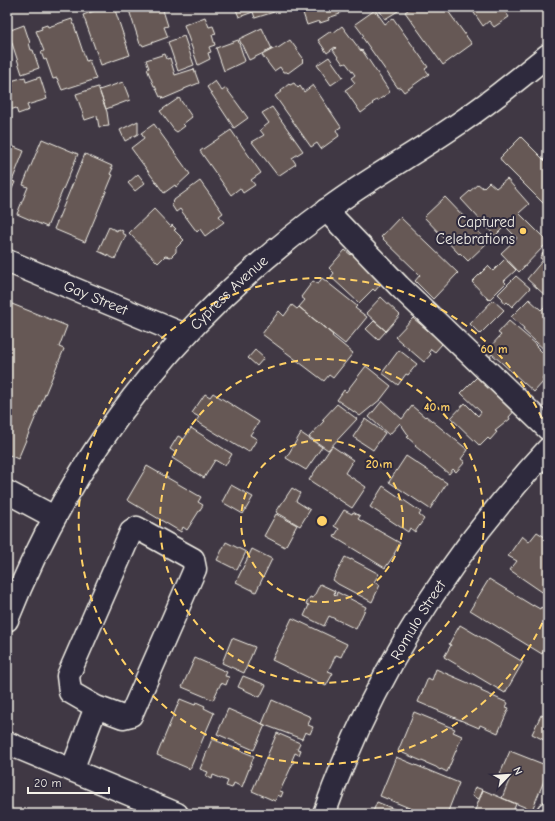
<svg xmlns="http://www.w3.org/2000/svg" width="555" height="821" font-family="'Comic Neue',sans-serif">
<rect width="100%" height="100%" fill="#403844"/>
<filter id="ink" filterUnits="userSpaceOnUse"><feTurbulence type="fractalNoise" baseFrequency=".025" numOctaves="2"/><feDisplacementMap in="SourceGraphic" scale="8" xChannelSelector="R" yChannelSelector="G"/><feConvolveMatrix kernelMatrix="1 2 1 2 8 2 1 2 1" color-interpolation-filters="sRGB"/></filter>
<g filter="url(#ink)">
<path fill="#665955" stroke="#f4f1e8" d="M 93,7 L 114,7 L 130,55 L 101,65 L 83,15 L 94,11 Z
M 128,7 L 162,7 L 168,26 L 164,27 L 168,37 L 143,46 L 142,44 L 140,44 Z
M 235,7 L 273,7 L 274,12 L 255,18 L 253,12 L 239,17 Z
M 301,7 L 337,7 L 340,14 L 328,18 L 329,20 L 320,23 L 319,21 L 307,25 Z
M 377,7 L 395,7 L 398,11 L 385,19 Z
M 412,7 L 428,7 L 429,9 L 433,7 L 445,7 L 472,44 L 443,65 L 405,12 Z
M 470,7 L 509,7 L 504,10 L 509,17 L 494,27 L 489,21 L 483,26 Z
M 375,10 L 385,24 L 393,18 L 428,67 L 425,69 L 429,74 L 404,92 L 400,87 L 398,88 L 362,37 L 364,36 L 355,24 Z
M 205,17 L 209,27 L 213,26 L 216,34 L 212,35 L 215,45 L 209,47 L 211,52 L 208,53 L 210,59 L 198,65 L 184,25 Z
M 72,19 L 86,61 L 89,60 L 96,79 L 62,90 L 57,78 L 53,79 L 46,59 L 44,60 L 41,52 L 44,51 L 36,31 L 42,29 L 41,27 L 47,25 L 48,27 Z
M 24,25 L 30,43 L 29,43 L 31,50 L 33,50 L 39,68 L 22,74 L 8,31 Z
M 342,26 L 361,51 L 362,50 L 390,92 L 377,101 L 377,100 L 372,103 L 373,104 L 361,113 L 345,90 L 355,83 L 351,78 L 355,75 L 346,63 L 343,64 L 333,50 L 336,48 L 335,47 L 327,53 L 318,40 L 331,31 L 333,33 Z
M 262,28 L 272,49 L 249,60 L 239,39 Z
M 184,36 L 194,65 L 178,71 L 168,42 Z
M 238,40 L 245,61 L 224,71 L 216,48 Z
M 290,40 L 303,58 L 302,59 L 303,60 L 302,61 L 303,62 L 288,73 L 287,72 L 283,72 L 280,67 L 274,71 L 262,55 L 277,47 L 278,48 Z
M 165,54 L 167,59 L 170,58 L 175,75 L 194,69 L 199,83 L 184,89 L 184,90 L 163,99 L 162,96 L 160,97 L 155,86 L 154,86 L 147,69 L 149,68 L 146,60 Z
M 329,57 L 343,77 L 331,85 L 317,65 Z
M 25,77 L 26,82 L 40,77 L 47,99 L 27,105 L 29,110 L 18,114 L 16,108 L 7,111 L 7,88 L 13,86 L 11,81 Z
M 215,81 L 222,91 L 226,88 L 248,118 L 234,128 L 207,87 Z
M 123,82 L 130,100 L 106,109 L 99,90 Z
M 294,83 L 298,88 L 300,86 L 304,92 L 313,85 L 341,127 L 336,130 L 339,136 L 321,149 L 317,143 L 311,147 L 275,96 L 282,91 L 281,90 L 289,84 L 290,85 Z
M 98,87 L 107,112 L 109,126 L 99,127 L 97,116 L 85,120 L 76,94 Z
M 179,98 L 192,117 L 183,124 L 185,126 L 177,132 L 174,130 L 160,111 Z
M 272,107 L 303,151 L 292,158 L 296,164 L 278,176 L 252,142 L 264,135 L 260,130 L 269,123 L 262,113 Z
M 138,121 L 138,134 L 125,141 L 120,130 Z
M 154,124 L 190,174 L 176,187 L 175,185 L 164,193 L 131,148 L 144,138 L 141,133 Z
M 231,130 L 261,173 L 251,180 L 255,185 L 243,193 L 240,188 L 231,195 L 200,151 Z
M 521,137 L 548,164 L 548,208 L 502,162 L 500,158 Z
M 42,139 L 78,154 L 47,227 L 17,214 L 28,187 L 23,185 Z
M 7,144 L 24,151 L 12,181 L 15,182 L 12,189 L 9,188 L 7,194 Z
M 85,154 L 112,166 L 111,168 L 113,168 L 110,174 L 113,175 L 85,242 L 54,229 Z
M 138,174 L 145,183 L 135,191 L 128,183 Z
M 507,179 L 529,204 L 519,213 L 548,242 L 519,272 L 501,253 L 517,238 L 505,226 L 495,236 L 461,199 L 478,184 L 483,188 L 489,182 L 496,188 Z
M 200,181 L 223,213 L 219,216 L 224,222 L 205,236 L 200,229 L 197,232 L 180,209 L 176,212 L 171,204 L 174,201 L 174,200 Z
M 445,197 L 488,242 L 468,261 L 460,253 L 459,254 L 424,217 Z
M 154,209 L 171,227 L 172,225 L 176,229 L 174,230 L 184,240 L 176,248 L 176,252 L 171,257 L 165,256 L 158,263 L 129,233 Z
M 400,217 L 458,273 L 433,299 L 415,281 L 420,275 L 381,237 Z
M 109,227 L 117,231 L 118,229 L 123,231 L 122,233 L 126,235 L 115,259 L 98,251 Z
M 345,250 L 351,255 L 354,252 L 384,280 L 375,291 L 373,289 L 359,303 L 331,277 L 334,273 L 329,268 Z
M 543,253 L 548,257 L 548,298 L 527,279 L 543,260 L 540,258 Z
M 505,259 L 516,270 L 504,281 L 506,283 L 489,300 L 472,282 L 488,266 L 493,271 Z
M 516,276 L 530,288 L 512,307 L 507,302 L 505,304 L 502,300 L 503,299 L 498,294 Z
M 322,278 L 357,306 L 355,308 L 367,317 L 345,344 L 299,307 L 305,300 L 301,297 L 313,281 L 318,284 Z
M 381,297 L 400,315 L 386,331 L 366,313 Z
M 529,299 L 541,310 L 545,306 L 548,309 L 548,353 L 523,330 L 524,328 L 511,317 Z
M 493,300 L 504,310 L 480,334 L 470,324 Z
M 7,302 L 67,326 L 59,347 L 64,349 L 18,459 L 7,454 Z
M 292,305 L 297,309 L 299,307 L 333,335 L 332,336 L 353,353 L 333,378 L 329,375 L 324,381 L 262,334 L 279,311 L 284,316 Z
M 413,318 L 439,340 L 442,344 L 435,352 L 431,349 L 429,352 L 431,354 L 424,362 L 395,337 Z
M 374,321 L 386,331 L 378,340 L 366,329 Z
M 509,321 L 537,345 L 536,346 L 548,358 L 548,372 L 542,379 L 544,381 L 534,392 L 492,354 L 490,357 L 486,353 L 489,350 L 488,349 L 501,335 L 498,333 Z
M 255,350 L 264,358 L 257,366 L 248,358 Z
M 399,350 L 417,364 L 408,375 L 406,374 L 398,385 L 382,373 Z
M 366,366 L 391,386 L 381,399 L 360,416 L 337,400 L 344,390 L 346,392 Z
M 481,373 L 517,408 L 509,417 L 510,419 L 495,431 L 497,432 L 490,440 L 488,438 L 480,446 L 451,418 L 465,403 L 478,416 L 481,412 L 461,393 Z
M 213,393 L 259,422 L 250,435 L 257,439 L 249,452 L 242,448 L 242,449 L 196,421 L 199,417 L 192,413 L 205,394 L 210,397 Z
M 382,401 L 402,419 L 412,406 L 425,417 L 426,416 L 468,450 L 461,459 L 465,462 L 456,472 L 453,469 L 449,474 L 415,446 L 416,445 L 407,437 L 409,436 L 400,423 L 389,435 L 369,417 Z
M 337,404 L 357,419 L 328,450 L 309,437 L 324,421 L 322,420 Z
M 365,419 L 385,433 L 373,450 L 353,437 Z
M 191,428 L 232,454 L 225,466 L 215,460 L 204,478 L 172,458 L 176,453 L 170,449 L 178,436 L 184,439 Z
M 301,433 L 322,447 L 306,470 L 286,458 Z
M 332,446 L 353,460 L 345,473 L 366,487 L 352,508 L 309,480 Z
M 406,456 L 447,483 L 430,509 L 389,482 Z
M 147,466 L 201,497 L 198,502 L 203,505 L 187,530 L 183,527 L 181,532 L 127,500 Z
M 231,485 L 253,497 L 243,514 L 222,502 Z
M 383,486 L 421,512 L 419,515 L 424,519 L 415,532 L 410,528 L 408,532 L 370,507 Z
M 292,488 L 300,493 L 296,501 L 310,510 L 300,526 L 276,512 Z
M 344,510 L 352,514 L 353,512 L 360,516 L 358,519 L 400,543 L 394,554 L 395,554 L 385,568 L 334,537 L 339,529 L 334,526 Z
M 276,514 L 297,525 L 285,547 L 264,536 Z
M 537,532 L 548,539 L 548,596 L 510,570 L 517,561 L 508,556 L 522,536 L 529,542 Z
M 226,542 L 246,552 L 237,570 L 217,560 Z
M 252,549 L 272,559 L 256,592 L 236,582 Z
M 345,557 L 351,560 L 351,559 L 379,574 L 374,582 L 380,585 L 372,602 L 338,584 L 333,580 Z
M 489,579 L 533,606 L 533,605 L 540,609 L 541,607 L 548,612 L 548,643 L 542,654 L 470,610 Z
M 320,584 L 335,591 L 334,594 L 336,596 L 337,592 L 366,607 L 356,629 L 329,616 L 324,626 L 304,616 L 309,605 L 306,604 L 310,597 L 313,598 Z
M 292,618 L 347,644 L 341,657 L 336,655 L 328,671 L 333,673 L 326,686 L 272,660 Z
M 460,625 L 523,662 L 505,693 L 444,657 L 451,645 L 449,644 Z
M 232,638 L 255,647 L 244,673 L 222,663 Z
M 195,658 L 227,672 L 225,676 L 229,677 L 226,685 L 221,683 L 213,700 L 182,687 Z
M 436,669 L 482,689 L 481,691 L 508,703 L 506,707 L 509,708 L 498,733 L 480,725 L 479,728 L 418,702 L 428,678 L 432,680 Z
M 243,676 L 266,685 L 260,697 L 238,687 Z
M 180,699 L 195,705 L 196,702 L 205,706 L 204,708 L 214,713 L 190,769 L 157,755 Z
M 272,700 L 311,717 L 308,725 L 313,727 L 310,734 L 305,732 L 302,739 L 262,724 Z
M 548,707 L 548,742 L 532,734 L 541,715 L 544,716 Z
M 228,709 L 265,725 L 254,750 L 217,734 Z
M 414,712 L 455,729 L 453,732 L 462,736 L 447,772 L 441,769 L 440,770 L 436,767 L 398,751 Z
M 277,733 L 300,743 L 297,749 L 301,750 L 299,755 L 295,753 L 292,760 L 294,761 L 280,791 L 283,792 L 281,797 L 278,795 L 275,801 L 252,791 Z
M 212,739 L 254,756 L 242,787 L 234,783 L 232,788 L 226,786 L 228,781 L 213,775 L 212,779 L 206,776 L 208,772 L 200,769 Z
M 510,751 L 548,766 L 548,771 L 532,810 L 502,798 L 510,778 L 500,774 Z
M 396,757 L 459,783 L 447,814 L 424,814 L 380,796 Z
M 475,787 L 483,790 L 479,799 L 472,796 Z
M 483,790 L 516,804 L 512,814 L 474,813 Z
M 377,802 L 406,814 L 372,814 Z"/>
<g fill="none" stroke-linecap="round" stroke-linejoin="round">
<g stroke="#f4f1e8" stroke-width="25">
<g id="minor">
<path d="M 326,210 L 399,286 L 548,429"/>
<path id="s1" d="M 7,261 L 185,335"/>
<path d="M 7,492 L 54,517"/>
<path id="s2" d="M 7,620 C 73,452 183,315 328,209 C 367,180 409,157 449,130 C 484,107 516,81 548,55"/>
<path d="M 7,743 L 177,814"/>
<path d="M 72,770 L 96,707 L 123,717 L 131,715 L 195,569 L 193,559 L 137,528 L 131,532 L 68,676 L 70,692 L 96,707"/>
<path id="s3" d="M 324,814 C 372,677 450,555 548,449"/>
<path d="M 548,814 L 548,813"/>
</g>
</g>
<use href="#minor" stroke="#2f2a3d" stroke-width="22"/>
</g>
</g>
<g fill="none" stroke="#ffd166" stroke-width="2" stroke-dasharray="7 5">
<circle cx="322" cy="521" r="81"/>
<circle cx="322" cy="521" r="162"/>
<path d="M547 612A243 243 0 1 1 547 430"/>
</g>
<circle fill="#ffd166" stroke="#2f2a3d" stroke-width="1.5" cx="523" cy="231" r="4"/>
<g text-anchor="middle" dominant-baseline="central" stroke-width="4" stroke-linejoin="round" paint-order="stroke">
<g font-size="15" fill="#f4f1e8" stroke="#2f2a3d" text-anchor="end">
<text x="515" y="222">Captured<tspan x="515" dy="17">Celebrations</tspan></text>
</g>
<g font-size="15" fill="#f4f1e8" stroke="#2f2a3d">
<text stroke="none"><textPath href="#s2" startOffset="399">Cypress Avenue</textPath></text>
<text stroke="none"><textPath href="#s1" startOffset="96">Gay Street</textPath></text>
<text stroke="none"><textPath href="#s3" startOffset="216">Romulo Street</textPath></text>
</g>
</g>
<circle cx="322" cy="521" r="6" fill="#ffd166" stroke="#2f2a3d" stroke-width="2"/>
<g font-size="12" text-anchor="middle" font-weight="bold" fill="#ffd166" stroke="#2f2a3d" stroke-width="4" stroke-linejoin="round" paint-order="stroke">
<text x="494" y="353">60 m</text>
<text x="437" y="411">40 m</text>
<text x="379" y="468">20 m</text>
</g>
<rect width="555" height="821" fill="none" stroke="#2f2a3d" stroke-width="24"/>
<rect x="12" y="12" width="531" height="797" fill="none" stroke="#f4f1e8" stroke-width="1.5" filter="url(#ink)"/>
<g transform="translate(509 775) rotate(65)" stroke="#2f2a3d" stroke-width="3" paint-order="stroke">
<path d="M0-3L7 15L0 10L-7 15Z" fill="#f4f1e8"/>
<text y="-6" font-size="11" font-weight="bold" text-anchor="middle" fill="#f4f1e8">N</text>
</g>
<path d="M28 787v6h81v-6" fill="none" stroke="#f4f1e8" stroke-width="2"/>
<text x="34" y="787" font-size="12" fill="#f4f1e8" stroke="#2f2a3d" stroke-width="3" paint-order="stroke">20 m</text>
</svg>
